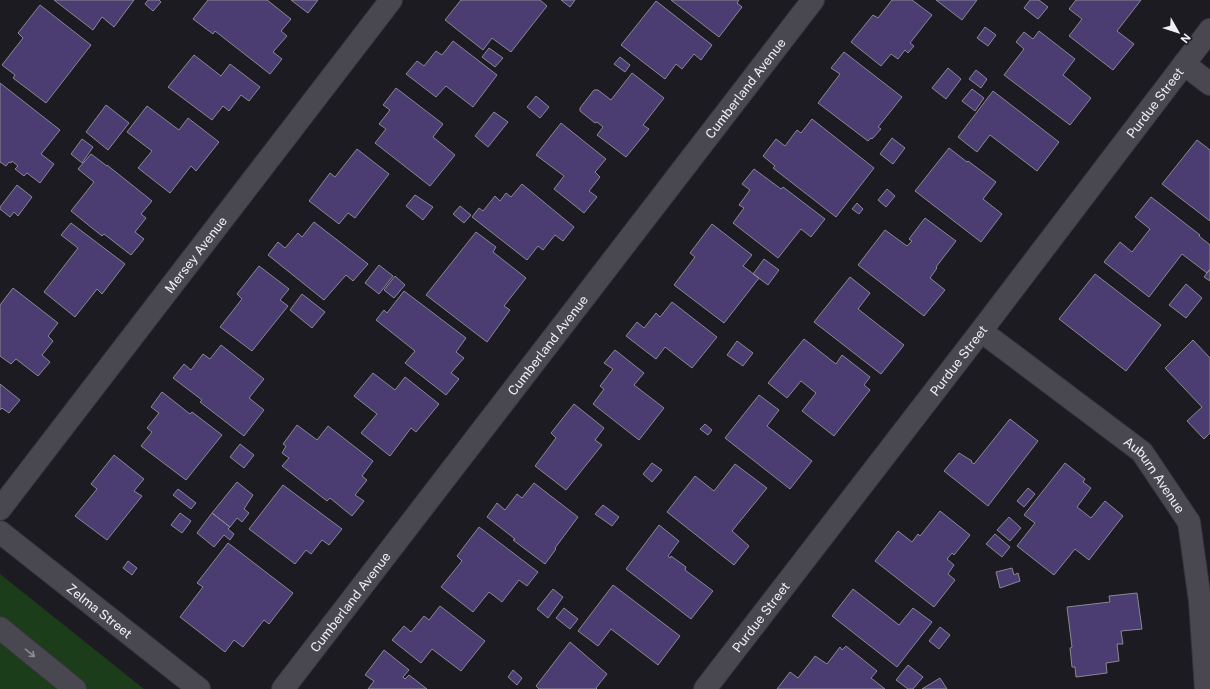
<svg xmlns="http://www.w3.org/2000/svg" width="1210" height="689" font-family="'Public Sans',sans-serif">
<rect width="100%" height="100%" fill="#1c1b22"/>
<path fill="#1c3d19" d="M 0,574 L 144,689 L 0,689 Z"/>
<path fill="#4b3c72" stroke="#8a8891" d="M 54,0 L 134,0 L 114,27 L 102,17 L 93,30 Z
M 148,0 L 159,0 L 161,2 L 153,11 L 145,4 Z
M 208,0 L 267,0 L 291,19 L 281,31 L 287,36 L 273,52 L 282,59 L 270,74 L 215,31 L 213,34 L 193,19 Z
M 291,0 L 318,0 L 308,13 Z
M 461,0 L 540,0 L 547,6 L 511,52 L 492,38 L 483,50 L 445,20 Z
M 561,0 L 575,0 L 570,7 Z
M 671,0 L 739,0 L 737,3 L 742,7 L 719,37 Z
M 892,0 L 912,0 L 932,15 L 910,43 L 914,46 L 908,53 L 905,50 L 898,59 L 891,54 L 881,66 L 851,42 L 873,15 L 878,18 Z
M 936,0 L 977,0 L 962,20 Z
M 1030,0 L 1039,0 L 1048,7 L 1038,19 L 1024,8 Z
M 1076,0 L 1141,0 L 1117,31 L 1134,44 L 1113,70 L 1069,36 L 1082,19 L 1069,9 Z
M 656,1 L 712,45 L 701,60 L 694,54 L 682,69 L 676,64 L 665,79 L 621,45 Z
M 40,5 L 91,45 L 46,103 L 13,78 L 15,75 L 2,65 L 23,38 L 18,33 Z
M 985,27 L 996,35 L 988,46 L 977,38 Z
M 1039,31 L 1075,59 L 1063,75 L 1091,98 L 1070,125 L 1004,75 L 1024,49 L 1016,42 L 1024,32 L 1033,39 Z
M 453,41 L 497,75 L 473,107 L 446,86 L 436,97 L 406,74 L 417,61 L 424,66 L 436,51 L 442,55 Z
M 489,48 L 503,58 L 495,67 L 482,57 Z
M 844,52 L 902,97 L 878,127 L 881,129 L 872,139 L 871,138 L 868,141 L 818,103 L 840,74 L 831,68 Z
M 194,55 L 221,76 L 230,64 L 260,87 L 249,101 L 241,95 L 229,111 L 223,106 L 212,120 L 168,87 Z
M 620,57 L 630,65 L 625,72 L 614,64 Z
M 948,68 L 961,79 L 946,99 L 932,88 Z
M 976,70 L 987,79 L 981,88 L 969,79 Z
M 632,73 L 664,98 L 643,125 L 649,129 L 626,157 L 597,135 L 603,127 L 597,122 L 595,123 L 580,111 L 580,108 L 594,90 L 598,90 L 611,100 Z
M 0,83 L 60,130 L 41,154 L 54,164 L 40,183 L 27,173 L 24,176 L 15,169 L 18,166 L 12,161 L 11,163 L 9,162 L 6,166 L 0,162 Z
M 396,88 L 443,124 L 433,137 L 455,155 L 430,186 L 375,143 L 386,129 L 379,124 L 390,110 L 383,105 Z
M 972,89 L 984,98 L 975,111 L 962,101 Z
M 993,91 L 1059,142 L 1037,171 L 990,135 L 977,152 L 958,137 Z
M 536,96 L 549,107 L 540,118 L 527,107 Z
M 106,105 L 129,123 L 108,150 L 86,132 Z
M 147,106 L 179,130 L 188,118 L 219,142 L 196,171 L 191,166 L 170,193 L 138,168 L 152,151 L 127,132 Z
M 494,112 L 508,122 L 488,147 L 475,136 Z
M 812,119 L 874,168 L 836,217 L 773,168 L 775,166 L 763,156 L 776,139 L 785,146 L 797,130 L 801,133 Z
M 561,123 L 606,159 L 595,172 L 600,177 L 589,191 L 597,197 L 584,213 L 554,189 L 564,176 L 536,155 Z
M 892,138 L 905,148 L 893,164 L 880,154 Z
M 82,139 L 93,147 L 82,163 L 71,154 Z
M 1197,140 L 1210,150 L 1210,221 L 1162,184 Z
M 949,148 L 967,162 L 968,161 L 996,182 L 983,199 L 1002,214 L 981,242 L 915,191 Z
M 357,149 L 389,174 L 355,218 L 348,213 L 339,224 L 309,201 L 330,173 L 335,177 Z
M 91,154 L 107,166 L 107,165 L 152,201 L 141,214 L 146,218 L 135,232 L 144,239 L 131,255 L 104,234 L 102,236 L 71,211 L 94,182 L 78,169 Z
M 754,169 L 781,189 L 783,187 L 825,219 L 811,237 L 801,229 L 778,258 L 733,223 L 744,208 L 739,205 L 750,190 L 742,184 Z
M 522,184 L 574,227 L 563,241 L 555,235 L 543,250 L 538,246 L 527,260 L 472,217 L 479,208 L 483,211 L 495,196 L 500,201 L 506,193 L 511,197 Z
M 17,185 L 32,197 L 18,216 L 14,212 L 10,217 L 0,209 L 0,207 Z
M 887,189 L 895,196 L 886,207 L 878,200 Z
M 415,195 L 433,207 L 423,220 L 406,206 Z
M 1151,197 L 1200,235 L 1199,236 L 1210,245 L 1210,269 L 1207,273 L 1182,254 L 1149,297 L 1104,262 L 1120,242 L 1132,252 L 1150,229 L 1135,217 Z
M 857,203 L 863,209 L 859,214 L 852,209 Z
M 460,206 L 471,215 L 464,223 L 453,214 Z
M 925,218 L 956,241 L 936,267 L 937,268 L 930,278 L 945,290 L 924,316 L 858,265 L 885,230 L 907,246 L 912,241 L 909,239 Z
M 314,222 L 368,264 L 353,281 L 346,275 L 324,300 L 268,255 L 278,242 L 285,248 L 298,233 L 302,237 Z
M 71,223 L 125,264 L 102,294 L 97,289 L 75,317 L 44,292 L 78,248 L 61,235 Z
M 712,224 L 752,255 L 743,266 L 759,278 L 724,323 L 674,285 L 695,257 L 690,253 Z
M 476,232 L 496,247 L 493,252 L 526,278 L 504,306 L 510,310 L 487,342 L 426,295 Z
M 764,259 L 779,270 L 768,285 L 753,274 Z
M 379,265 L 393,276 L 379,294 L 365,283 Z
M 259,266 L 289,289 L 280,300 L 288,306 L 252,351 L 220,327 L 242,299 L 237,294 Z
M 1210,269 L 1210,281 L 1204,277 Z
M 1095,274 L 1161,325 L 1126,371 L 1059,319 Z
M 395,276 L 405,285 L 394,298 L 384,290 Z
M 850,277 L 870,293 L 858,309 L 904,345 L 881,374 L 814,322 Z
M 1186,284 L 1202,298 L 1186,318 L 1169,305 Z
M 13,288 L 58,323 L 48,336 L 53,341 L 42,355 L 50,362 L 38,376 L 16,359 L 11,364 L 0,356 L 0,305 Z
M 404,291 L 466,338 L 456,352 L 464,358 L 451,373 L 459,379 L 446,395 L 405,363 L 415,351 L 376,320 L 384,310 L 387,313 Z
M 302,294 L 325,312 L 312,328 L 290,310 Z
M 672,302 L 717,337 L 692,368 L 665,347 L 656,359 L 626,336 L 637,322 L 644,328 L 656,313 L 660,317 Z
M 804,339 L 836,364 L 842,355 L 870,377 L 864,385 L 870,390 L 834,436 L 802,411 L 816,393 L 801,381 L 787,398 L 768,383 Z
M 1193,340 L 1210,358 L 1210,433 L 1204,439 L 1187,421 L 1202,407 L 1165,368 Z
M 737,341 L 753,353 L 743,366 L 727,355 Z
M 221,345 L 264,379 L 249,398 L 264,410 L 244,436 L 200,402 L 202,400 L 173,378 L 184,364 L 191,370 L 203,354 L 210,359 Z
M 615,350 L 644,373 L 634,385 L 664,408 L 639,440 L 593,404 L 604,389 L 600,386 L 613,369 L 604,363 Z
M 373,373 L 395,390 L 405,377 L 439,404 L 416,432 L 411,428 L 390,456 L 361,433 L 377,414 L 354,396 Z
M 0,384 L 20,400 L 9,413 L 2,408 L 0,410 Z
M 162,392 L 190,414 L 192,412 L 222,435 L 186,480 L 141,446 L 152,432 L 147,428 L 159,413 L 151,407 Z
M 759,395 L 779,410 L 767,426 L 812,461 L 790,489 L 725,438 Z
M 574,404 L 604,428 L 595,440 L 602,445 L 566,490 L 535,466 L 556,438 L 551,433 Z
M 1010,419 L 1038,441 L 988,506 L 944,471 L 959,453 L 972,461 L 971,462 L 974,464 Z
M 705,424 L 712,430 L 708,435 L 700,429 Z
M 297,425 L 317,440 L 328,426 L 373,461 L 362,476 L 367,480 L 355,495 L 364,501 L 352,516 L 330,498 L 327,501 L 282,466 L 289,458 L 282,453 L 286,446 L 283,444 Z
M 240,444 L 254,455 L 244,468 L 230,457 Z
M 114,455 L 144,479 L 134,491 L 142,496 L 107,540 L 75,516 L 97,489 L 91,484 Z
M 652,463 L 662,470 L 652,482 L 643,474 Z
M 1065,463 L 1085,479 L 1083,482 L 1091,488 L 1077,507 L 1091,518 L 1105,501 L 1123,516 L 1089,560 L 1075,549 L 1054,575 L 1017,546 L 1035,523 L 1024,515 Z
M 735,464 L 767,488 L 732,531 L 749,546 L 734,565 L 667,512 L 695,476 L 714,491 Z
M 237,482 L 253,495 L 244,509 L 249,513 L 242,522 L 237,518 L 230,527 L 212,513 Z
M 534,483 L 578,517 L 555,548 L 556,549 L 545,564 L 513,540 L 515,539 L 487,517 L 497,503 L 505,510 L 517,494 L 522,498 Z
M 283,485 L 342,529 L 329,545 L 322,540 L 311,554 L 306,550 L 295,564 L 249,529 Z
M 1028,488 L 1035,494 L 1024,507 L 1017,501 Z
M 178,489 L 196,503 L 191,509 L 173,495 Z
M 603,505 L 619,517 L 612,526 L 595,514 Z
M 940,511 L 970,535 L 954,555 L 952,553 L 947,559 L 954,565 L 948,574 L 955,580 L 934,607 L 875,561 L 898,531 L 912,542 L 918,534 L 920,536 Z
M 180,513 L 191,521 L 182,533 L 171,525 Z
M 212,513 L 230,527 L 228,529 L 234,534 L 230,540 L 224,535 L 214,547 L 197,533 Z
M 1009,517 L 1021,528 L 1010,541 L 997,530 Z
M 659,525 L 679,541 L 668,556 L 670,558 L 671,556 L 686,567 L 685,570 L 713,591 L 691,619 L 626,569 Z
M 479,527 L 538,572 L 527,586 L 519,580 L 502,602 L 489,592 L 473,612 L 441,587 L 462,561 L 457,556 Z
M 995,534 L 1010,547 L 1002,557 L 986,544 Z
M 228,543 L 293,593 L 269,624 L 264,620 L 243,647 L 234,640 L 225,652 L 180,617 L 203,587 L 197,583 Z
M 128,561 L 137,568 L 132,575 L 123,568 Z
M 1012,568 L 1014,575 L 1018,573 L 1020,581 L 1000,588 L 996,572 Z
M 613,585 L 680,636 L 658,665 L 611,629 L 598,646 L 578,631 Z
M 553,589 L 563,597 L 548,618 L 537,609 Z
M 853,589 L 899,625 L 913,608 L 932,622 L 897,667 L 832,616 Z
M 1137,593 L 1142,629 L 1121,631 L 1123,644 L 1117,644 L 1119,661 L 1106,663 L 1107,673 L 1076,677 L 1075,667 L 1072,667 L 1070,648 L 1072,647 L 1067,607 L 1110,602 L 1109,596 Z
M 440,606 L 485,641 L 461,671 L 432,649 L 421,663 L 392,640 L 404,626 L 411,632 L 424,616 L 429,620 Z
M 564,608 L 578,619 L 570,629 L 556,618 Z
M 940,627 L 950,635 L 939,649 L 929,641 Z
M 570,642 L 607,674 L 596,688 L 597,689 L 539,689 L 536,686 Z
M 846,646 L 877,671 L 871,678 L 885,689 L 777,689 L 790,672 L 798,678 L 815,656 L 827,664 L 840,647 L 842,650 Z
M 384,650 L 409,670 L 403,677 L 405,679 L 409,675 L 427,689 L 368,689 L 374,681 L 365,675 Z
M 908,665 L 923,677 L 913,689 L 908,689 L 896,680 Z
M 513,670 L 522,678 L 517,685 L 508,677 Z
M 940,678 L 947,689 L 922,689 Z"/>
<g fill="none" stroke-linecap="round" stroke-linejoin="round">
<g stroke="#36353a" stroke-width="24">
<g id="minor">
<path d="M 1184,64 L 1210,84"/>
<path id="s1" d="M 981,331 L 1142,452 L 1189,522 L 1200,601 L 1206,689"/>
<path id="s2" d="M 0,509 L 391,0"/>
<path id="s3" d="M 0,532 L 199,689"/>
<path d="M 0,628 L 75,689"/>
<path id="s4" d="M 283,689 L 813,0"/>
<path id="s5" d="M 705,689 L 981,331 L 1210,30"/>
</g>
</g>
<use href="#minor" stroke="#494850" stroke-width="22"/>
</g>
<defs><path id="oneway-shaft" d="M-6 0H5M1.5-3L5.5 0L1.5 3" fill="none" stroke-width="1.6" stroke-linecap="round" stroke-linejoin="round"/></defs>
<use stroke="#8c8b92" href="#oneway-shaft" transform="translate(30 653) rotate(39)"/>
<g text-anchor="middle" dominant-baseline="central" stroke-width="3" stroke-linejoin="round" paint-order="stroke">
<g font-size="13" fill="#f0eff5" stroke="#1c1b22">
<text stroke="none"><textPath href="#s4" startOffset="758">Cumberland Avenue</textPath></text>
<text stroke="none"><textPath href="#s5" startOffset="739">Purdue Street</textPath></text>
<text stroke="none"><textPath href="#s2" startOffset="321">Mersey Avenue</textPath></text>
<text stroke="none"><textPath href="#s4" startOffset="434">Cumberland Avenue</textPath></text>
<text stroke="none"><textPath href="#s5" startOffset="415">Purdue Street</textPath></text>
<text stroke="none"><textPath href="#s1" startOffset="227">Auburn Avenue</textPath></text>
<text stroke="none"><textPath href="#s4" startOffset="110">Cumberland Avenue</textPath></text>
<text stroke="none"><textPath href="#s3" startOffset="127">Zelma Street</textPath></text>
<text stroke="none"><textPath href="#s5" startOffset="91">Purdue Street</textPath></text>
</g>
</g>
<g transform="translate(1178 32) rotate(129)" stroke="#1c1b22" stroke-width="3" paint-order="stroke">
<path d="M0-3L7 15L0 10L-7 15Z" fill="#f0eff5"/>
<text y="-6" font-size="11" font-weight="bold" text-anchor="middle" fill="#f0eff5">N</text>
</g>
</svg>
